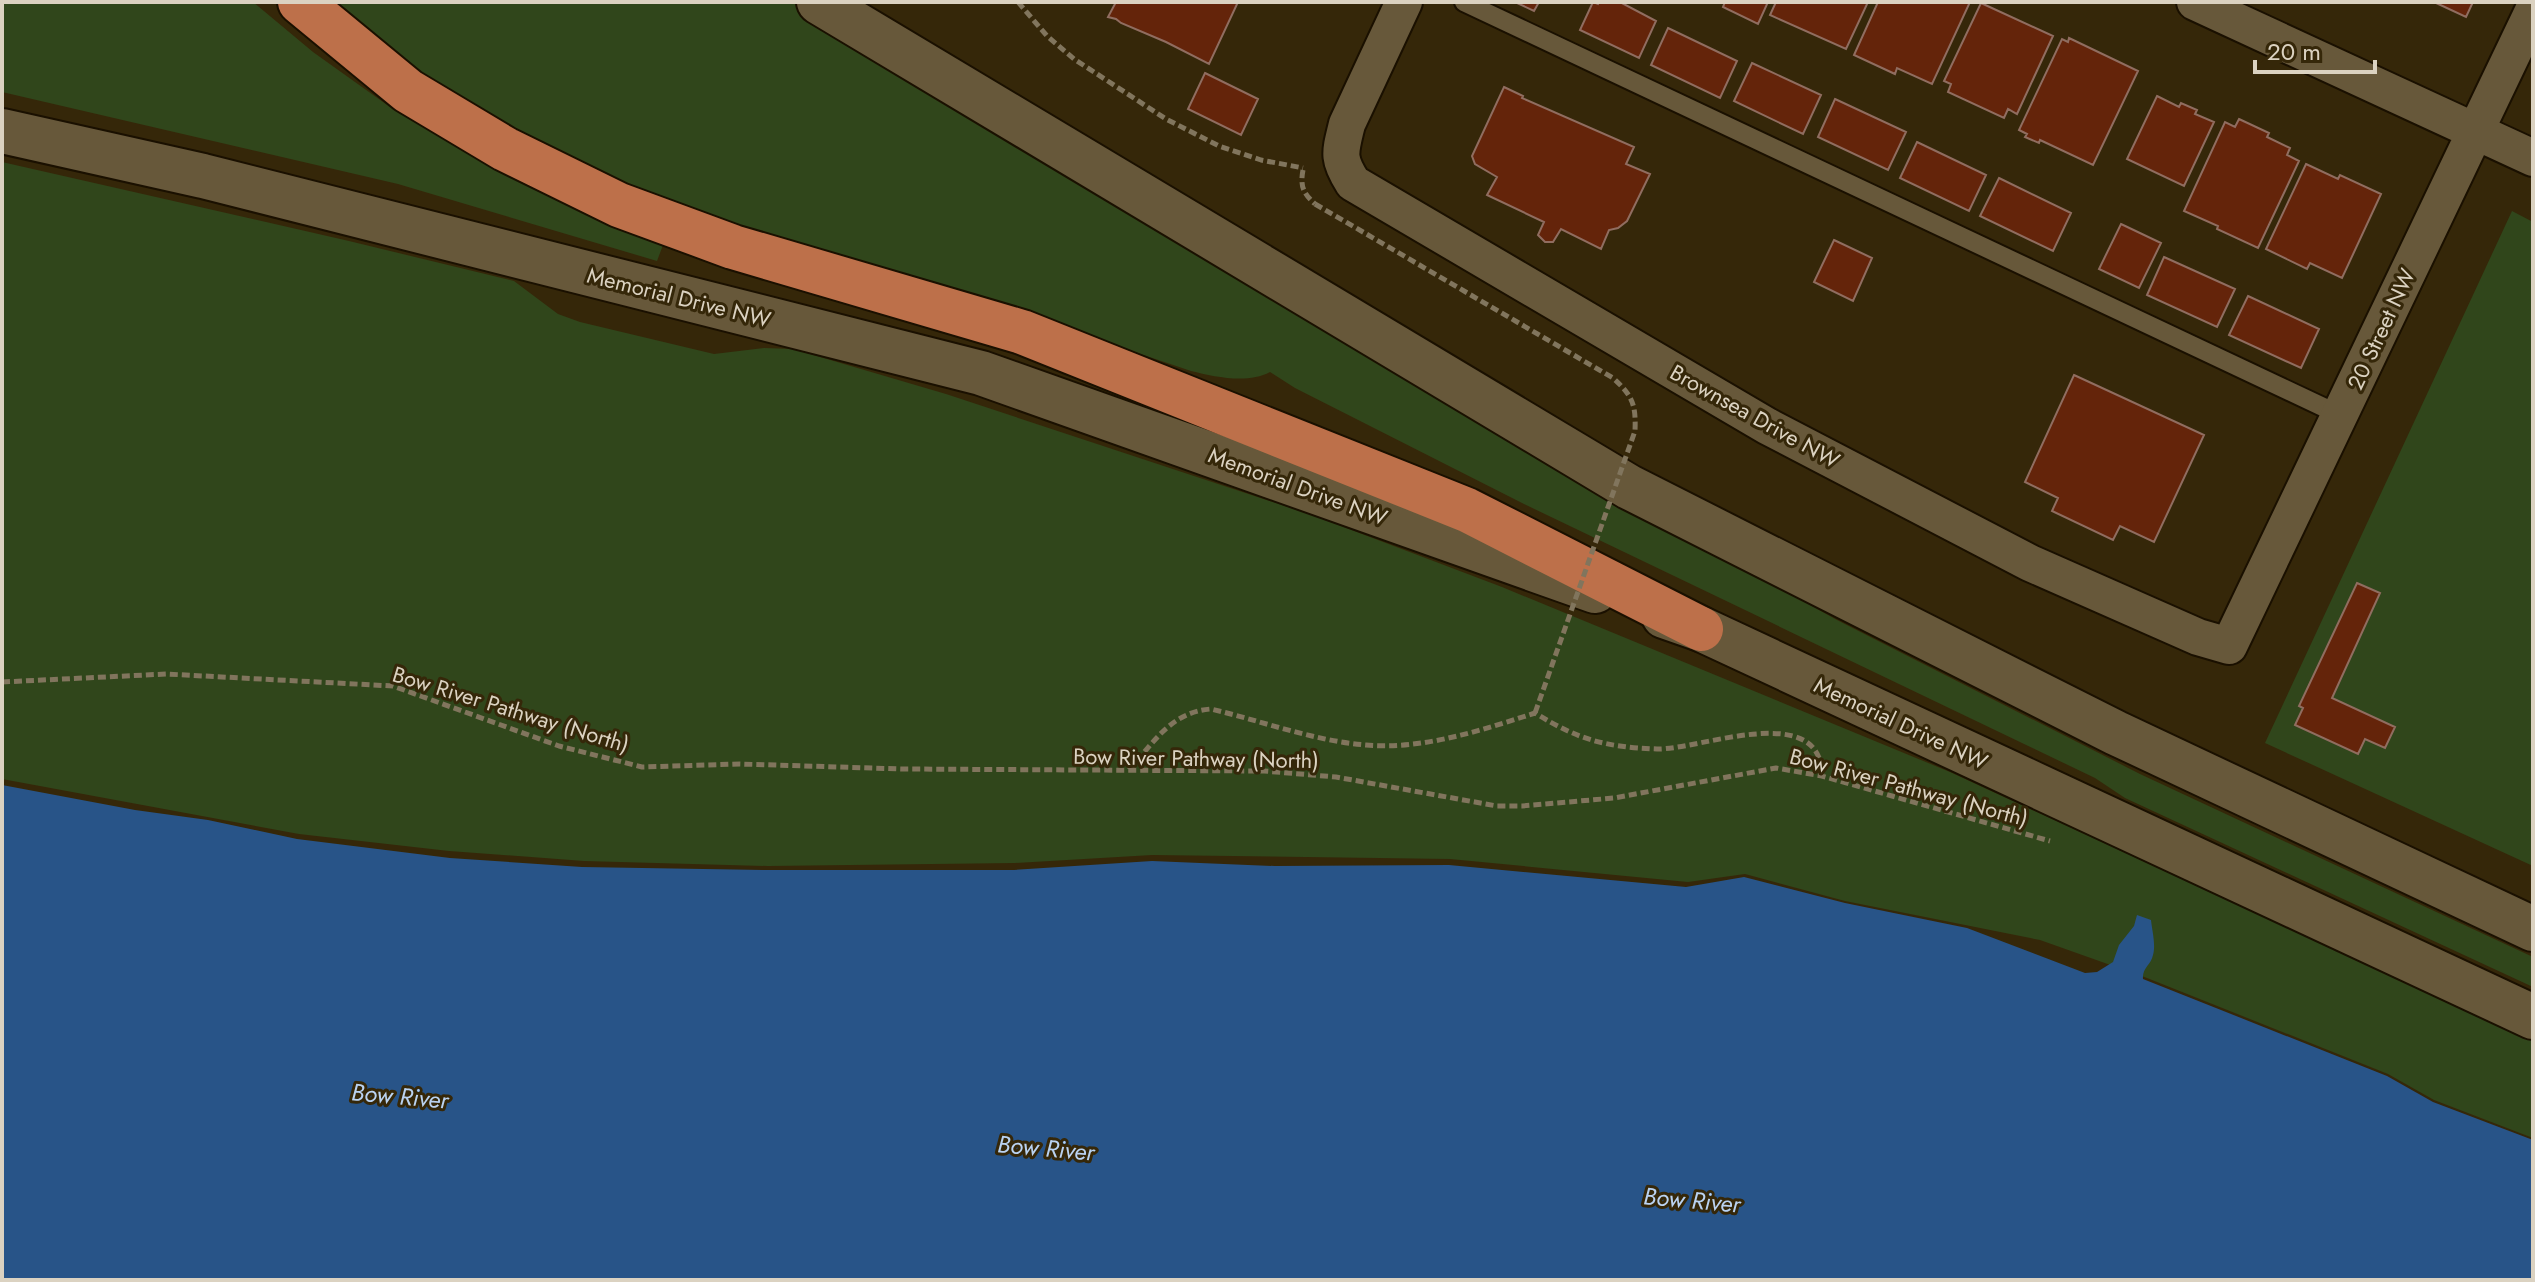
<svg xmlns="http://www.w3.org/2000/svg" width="2535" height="1282" font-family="Jost,sans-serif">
<rect width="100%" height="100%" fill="#352709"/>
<path fill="#30461b" d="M 2,2 L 253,2 L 313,52 L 397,112 L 499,171 L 575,209 L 663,245 L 657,261 L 398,184 L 2,92 Z
M 320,2 L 792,2 L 1715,552 L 1837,620 L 2140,774 L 2533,957 L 2533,987 L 2125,798 L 2095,778 L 1524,504 L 1295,388 L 1270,372 C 1248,384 1215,377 1191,371 C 1095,339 1000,306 903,276 C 780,238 654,202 539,144 C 460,105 391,52 320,2 Z
M 2,162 L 349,241 L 514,281 L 558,314 L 580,322 L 714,354 L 764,348 L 793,349 L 946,394 L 1312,515 L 1502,587 L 1950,772 L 2533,1041 L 2533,1138 L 2434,1100 L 2388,1074 L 2147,978 L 2040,940 L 1845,901 L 1745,874 L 1688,882 L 1450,859 L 1152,855 L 1015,863 L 768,866 L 584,861 L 449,851 L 299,834 L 2,779 Z
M 2512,211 L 2533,222 L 2533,866 L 2265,743 Z"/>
<path fill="#285488" d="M 2,785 L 135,810 L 208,820 L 297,839 L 450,858 L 582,867 L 765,870 L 1014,870 L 1152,861 L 1275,866 L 1449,865 L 1686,887 L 1744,877 L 1845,903 L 1967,928 L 2085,973 L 2097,972 L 2113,962 L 2119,945 L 2134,926 L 2137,915 L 2151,920 C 2152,930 2156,945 2153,955 C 2151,965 2142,968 2143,979 L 2387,1076 L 2433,1102 L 2533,1140 L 2533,1280 L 2,1280 Z"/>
<path fill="#64240a" stroke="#906d60" stroke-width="2" d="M 1116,2 L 1238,2 L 1209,64 L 1166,42 L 1121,23 L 1116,19 L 1108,17 Z
M 1515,2 L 1539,2 L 1534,11 Z
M 1593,2 L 1598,4 L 1599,2 L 1620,2 L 1656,21 L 1639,58 L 1580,30 Z
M 1725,2 L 1768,2 L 1758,24 L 1723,7 Z
M 1776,2 L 1868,2 L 1846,49 L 1770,15 Z
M 1878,2 L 1970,2 L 1932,84 L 1897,68 L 1895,74 L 1854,55 Z
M 2434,2 L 2473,2 L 2466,17 Z
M 1981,3 L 2053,36 L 2017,114 L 2008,109 L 2004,118 L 1948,92 L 1951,84 L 1944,81 Z
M 1668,28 L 1737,61 L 1720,98 L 1651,65 Z
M 2069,38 L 2138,71 L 2093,165 L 2040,140 L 2039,143 L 2025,137 L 2027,134 L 2019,130 L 2062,39 L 2068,42 Z
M 1752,63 L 1821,95 L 1803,134 L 1734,101 Z
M 1205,73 L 1258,99 L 1241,135 L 1188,109 Z
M 1504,87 L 1523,96 L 1522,98 L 1634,147 L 1626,164 L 1650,174 L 1627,221 L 1618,228 L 1609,230 L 1601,249 L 1561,229 L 1553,242 L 1545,242 L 1538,235 L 1544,222 L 1487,195 L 1497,177 L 1475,164 L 1472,156 Z
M 2157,96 L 2179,107 L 2181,103 L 2197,110 L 2195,114 L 2214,122 L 2184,186 L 2127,159 Z
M 1835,99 L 1906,132 L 1888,170 L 1818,137 Z
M 2239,119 L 2269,133 L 2267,137 L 2290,148 L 2287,155 L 2299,161 L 2258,248 L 2217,229 L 2218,226 L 2184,211 L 2225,122 L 2235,127 Z
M 1917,142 L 1986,175 L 1969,211 L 1900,178 Z
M 2306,164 L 2338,179 L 2340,175 L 2381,194 L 2342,278 L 2310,263 L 2307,269 L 2266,249 Z
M 1999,178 L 2071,213 L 2053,251 L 1980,216 Z
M 2121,224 L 2161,243 L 2139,288 L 2099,269 Z
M 1834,240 L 1872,258 L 1853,301 L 1814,282 Z
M 2164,257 L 2235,289 L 2217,327 L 2147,295 Z
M 2248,296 L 2319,329 L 2301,368 L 2229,335 Z
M 2074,375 L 2204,435 L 2154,542 L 2120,526 L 2113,540 L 2052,511 L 2058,498 L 2025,482 Z
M 2357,583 L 2380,593 L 2332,698 L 2395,727 L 2385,748 L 2365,739 L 2358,754 L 2295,725 L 2303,708 L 2299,706 Z"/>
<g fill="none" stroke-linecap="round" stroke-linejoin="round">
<g stroke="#1a1000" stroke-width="22">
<path id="lane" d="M 1464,2 L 2340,415"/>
</g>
<g stroke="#1a1000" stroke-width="40">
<path id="street" d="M 1404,2 L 1347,124 C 1340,153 1337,158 1353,183 L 1767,426 L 2030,563 L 2198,637 L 2229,646 L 2533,11
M 2195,2 L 2533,158"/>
</g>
<g stroke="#1a1000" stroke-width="48">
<path id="secondary" d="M 819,2 L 1629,487 L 2116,733 L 2533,929
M 2,131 L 203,176 L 981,373 L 1595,591
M 1664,616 L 1701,629 L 2533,1017"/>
</g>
<g stroke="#1a1000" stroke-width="48">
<path id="highway" d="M 300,2 L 408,91 L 505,149 L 619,205 L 733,247 L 1022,332 L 1467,510 L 1701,629"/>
</g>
<path stroke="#81755d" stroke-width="5" stroke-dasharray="8 4" stroke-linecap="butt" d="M 1018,2 L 1047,36 L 1074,59 L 1166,119 L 1219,146 L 1261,160 L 1303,168
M 1303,170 C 1300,186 1303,193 1315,204
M 2,682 L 166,674 L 393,686 L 559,746 L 642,767 L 740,764 L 904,769 L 1264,771 L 1336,777 L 1497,806 L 1522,806 L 1614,798 L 1776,768 L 1822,776 L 2050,841
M 1129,770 C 1154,742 1171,712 1211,709 C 1262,721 1314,741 1366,745 C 1423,750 1482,730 1535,713 C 1579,740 1605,747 1657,749 C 1699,750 1822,699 1822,776"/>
<use href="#lane" stroke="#67583a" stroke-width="18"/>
<use href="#street" stroke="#67583a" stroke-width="36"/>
<use href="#secondary" stroke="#67583a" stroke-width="44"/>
<use href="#highway" stroke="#bd704a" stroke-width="44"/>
<path stroke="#81755d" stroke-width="5" stroke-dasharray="8 4" stroke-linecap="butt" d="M 1315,204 L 1613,378 C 1633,396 1636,405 1635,431 L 1535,713"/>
</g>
<g text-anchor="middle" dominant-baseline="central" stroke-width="6" stroke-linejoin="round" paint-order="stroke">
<g font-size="22" fill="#dbd2c1" stroke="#352709">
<text transform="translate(679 297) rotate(14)">Memorial Drive NW</text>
<text transform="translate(2381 329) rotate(-65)">20 Street NW</text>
<text transform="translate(1755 416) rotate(29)">Brownsea Drive NW</text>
<text transform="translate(1298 486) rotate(20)">Memorial Drive NW</text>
<text transform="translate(511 709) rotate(17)">Bow River Pathway (North)</text>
<text transform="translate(1901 723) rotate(25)">Memorial Drive NW</text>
<text transform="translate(1196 758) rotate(1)">Bow River Pathway (North)</text>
<text transform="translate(1909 787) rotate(15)">Bow River Pathway (North)</text>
</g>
<g font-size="24" font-style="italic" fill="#bad3f2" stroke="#352709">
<text transform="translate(400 1096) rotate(5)">Bow River</text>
<text transform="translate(1046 1148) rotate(5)">Bow River</text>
<text transform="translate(1692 1200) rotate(5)">Bow River</text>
</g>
</g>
<rect width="2535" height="1282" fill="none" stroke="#dbd2c1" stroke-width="8"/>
<path d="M2255 60v12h120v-12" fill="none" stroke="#dbd2c1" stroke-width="4"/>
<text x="2267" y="60" font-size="24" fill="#dbd2c1" stroke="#352709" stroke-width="6" paint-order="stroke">20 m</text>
</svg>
